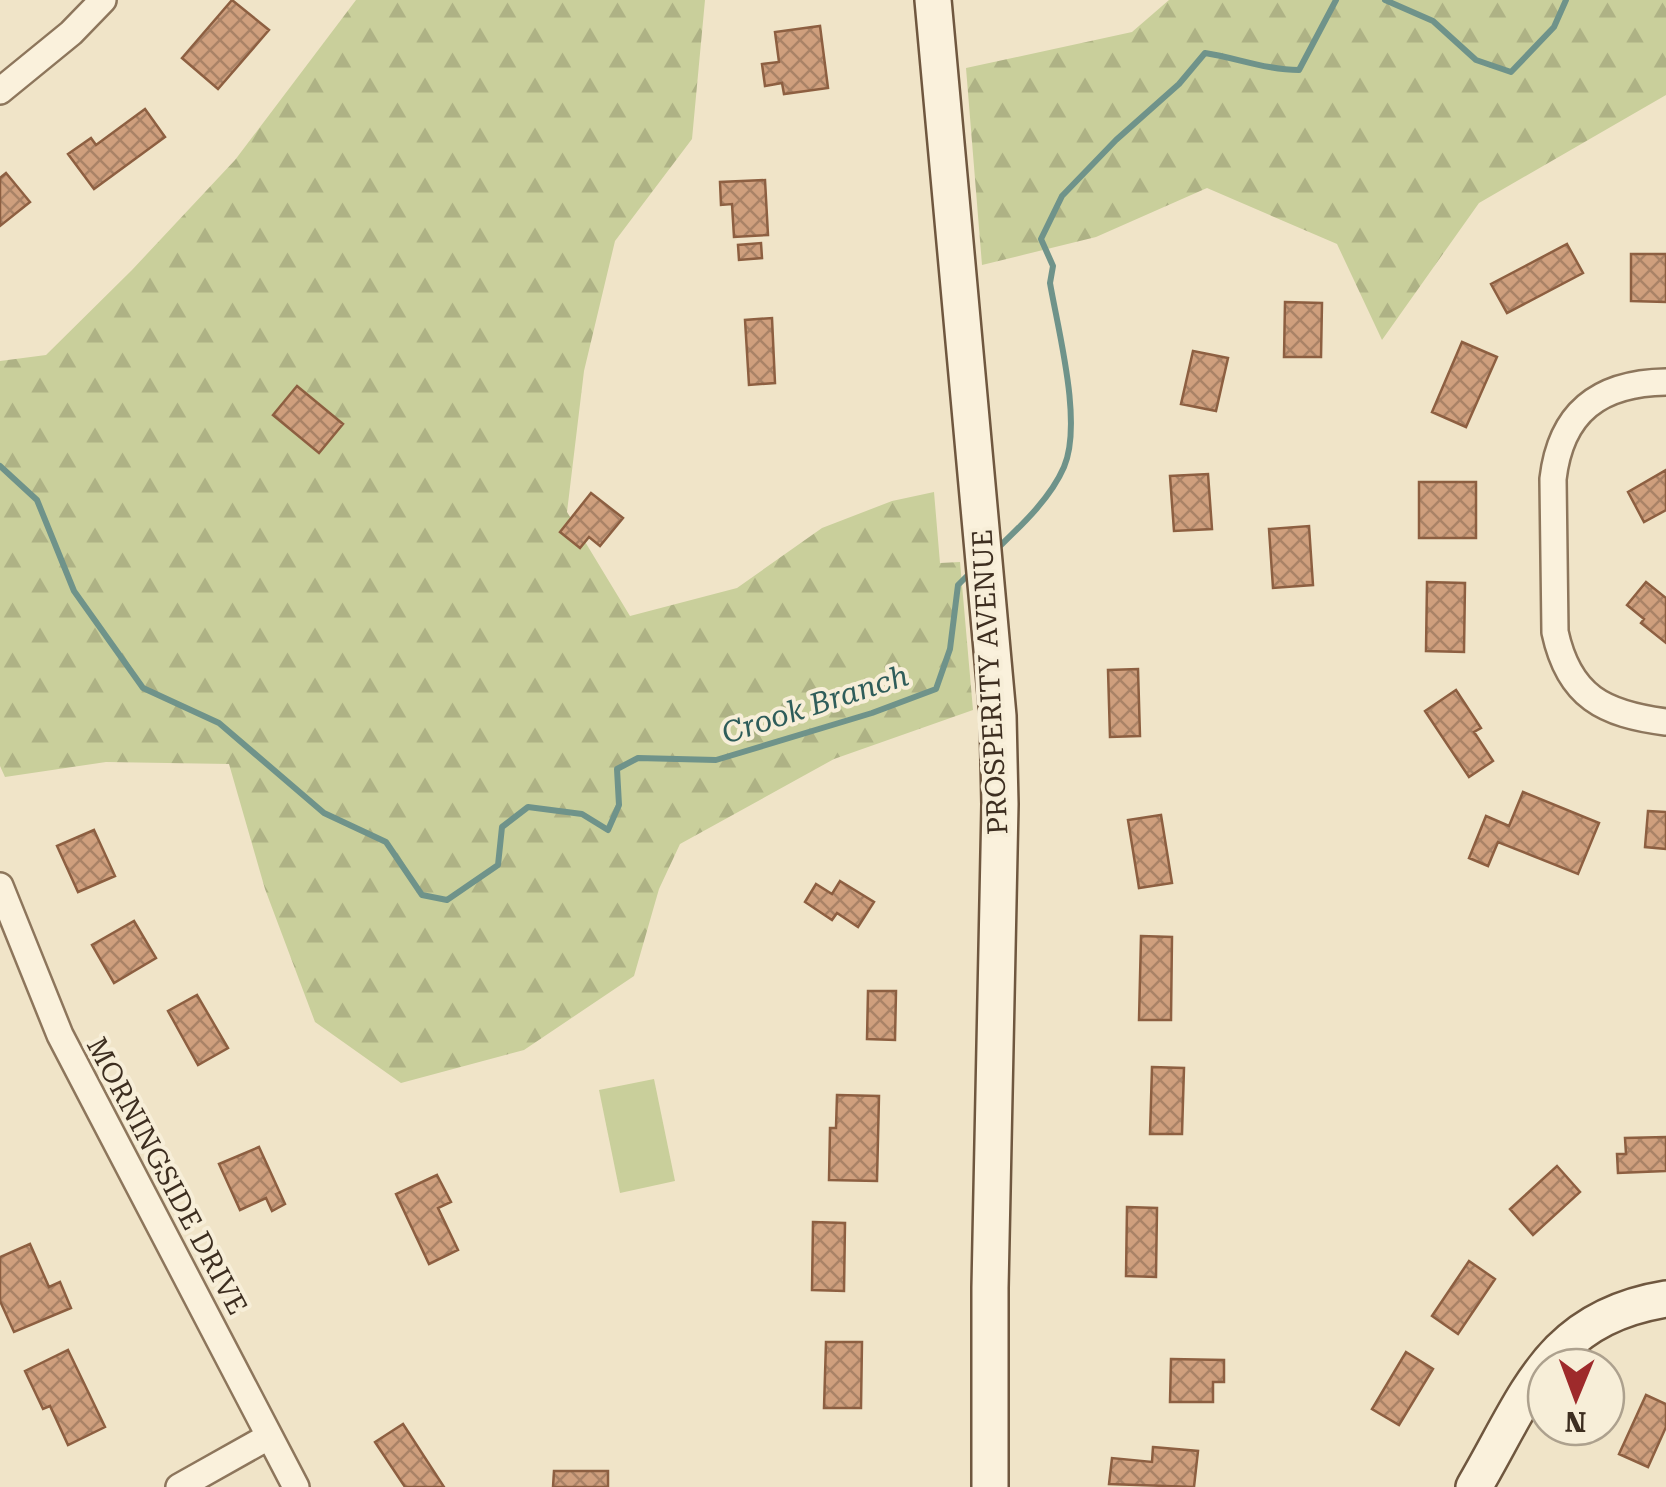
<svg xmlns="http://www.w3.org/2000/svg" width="1666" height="1487" font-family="'Roboto Serif',serif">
<defs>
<pattern id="forest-firs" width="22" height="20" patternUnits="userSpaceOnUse" patternTransform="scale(2.5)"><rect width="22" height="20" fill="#c9cf9b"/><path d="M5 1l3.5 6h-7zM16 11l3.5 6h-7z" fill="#aeb285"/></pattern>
<pattern id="building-cross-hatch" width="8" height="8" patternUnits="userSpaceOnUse" patternTransform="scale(2.5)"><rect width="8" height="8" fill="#cf9f7d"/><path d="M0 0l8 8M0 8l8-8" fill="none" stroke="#a98266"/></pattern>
</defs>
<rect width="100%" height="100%" fill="#f0e4c8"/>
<path fill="#c9cf9b" d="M 654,1079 L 675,1181 L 620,1193 L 599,1090 Z"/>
<path fill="url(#forest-firs)" d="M 356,0 L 705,0 L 692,139 L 615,241 L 584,371 L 567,512 L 630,616 L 737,588 L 822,528 L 892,501 L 934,492 L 940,563 L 960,562 L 973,710 L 834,759 L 680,844 L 659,889 L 634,976 L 524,1050 L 401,1083 L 315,1022 L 265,889 L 229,764 L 106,762 L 5,777 L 0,766 L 0,361 L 46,355 L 132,270 L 235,160 Z
M 1169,0 L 1666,0 L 1666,95 L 1479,203 L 1382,340 L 1337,244 L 1207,188 L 1096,237 L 982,265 L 966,68 L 1132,32 Z"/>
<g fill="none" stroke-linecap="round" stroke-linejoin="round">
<path stroke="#6f938a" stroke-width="6" d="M 1385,0 L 1433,21 L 1476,60 L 1511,72 L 1554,27 L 1566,0
M 0,466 L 37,500 L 74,591 L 143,688 L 219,723 L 324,813 L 386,842 L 422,895 L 447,900 L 498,865 L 502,827 L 528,807 L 582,814 L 608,830 L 619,805 L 617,769 L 638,758 L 716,760 L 872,713 L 936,689 L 950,649 L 958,585 L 968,575
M 1001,545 C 1024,523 1051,497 1064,467 C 1083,423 1058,330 1050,283 L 1053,266 L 1041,239 L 1062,196 L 1116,140 L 1179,84 L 1205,53 C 1237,58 1267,70 1299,70 L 1336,0"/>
</g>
<path fill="url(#building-cross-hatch)" stroke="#8d5f41" stroke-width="2.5" d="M 232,0 L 269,30 L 218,89 L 182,58 Z
M 820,26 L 828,88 L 784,94 L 782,83 L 765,86 L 762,64 L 779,62 L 775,32 Z
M 145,109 L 165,137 L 94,189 L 68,154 L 91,138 L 96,145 Z
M 6,173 L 30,202 L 0,226 L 0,178 Z
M 765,180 L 768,235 L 734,237 L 732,204 L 721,205 L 720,182 Z
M 761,243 L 762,258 L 739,260 L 738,245 Z
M 1567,244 L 1583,273 L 1507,313 L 1491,284 Z
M 1631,254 L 1666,254 L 1666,302 L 1631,301 Z
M 1285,302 L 1322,303 L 1321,357 L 1284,357 Z
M 772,318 L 775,383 L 749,385 L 745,320 Z
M 1462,342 L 1497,357 L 1466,427 L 1432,412 Z
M 1193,351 L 1228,358 L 1216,411 L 1181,404 Z
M 297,386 L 343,424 L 319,453 L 273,415 Z
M 1666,470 L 1666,510 L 1644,522 L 1628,492 Z
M 1208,474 L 1212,529 L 1174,531 L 1170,476 Z
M 1419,482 L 1476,482 L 1476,538 L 1419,538 Z
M 591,493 L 623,518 L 600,546 L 589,537 L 580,548 L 560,532 Z
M 1309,526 L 1313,585 L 1273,588 L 1269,529 Z
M 1427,582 L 1465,583 L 1464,652 L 1426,651 Z
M 1646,582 L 1666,598 L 1666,643 L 1641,623 L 1644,619 L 1627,605 Z
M 1138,669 L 1140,736 L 1110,737 L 1108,670 Z
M 1456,690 L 1481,728 L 1474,732 L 1493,761 L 1469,777 L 1425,711 Z
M 1523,792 L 1599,823 L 1578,874 L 1498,842 L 1488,866 L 1469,858 L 1486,816 L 1509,826 Z
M 1648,811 L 1666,812 L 1666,849 L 1645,847 Z
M 1161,815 L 1172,883 L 1139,888 L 1128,820 Z
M 94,830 L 115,876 L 78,892 L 57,846 Z
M 840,881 L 874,902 L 858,927 L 837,913 L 832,920 L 805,902 L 816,884 L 832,894 Z
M 134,921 L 156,958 L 114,983 L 92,945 Z
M 1141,936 L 1172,937 L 1171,1020 L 1139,1020 Z
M 868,991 L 896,991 L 895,1040 L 867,1039 Z
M 197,995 L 228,1048 L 198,1065 L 168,1011 Z
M 1152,1067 L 1184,1068 L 1182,1134 L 1150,1134 Z
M 837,1095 L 879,1096 L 877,1181 L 829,1180 L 830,1128 L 836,1128 Z
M 1666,1137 L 1666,1171 L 1618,1173 L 1617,1154 L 1626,1154 L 1625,1138 Z
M 259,1147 L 285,1204 L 272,1211 L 266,1198 L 240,1210 L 219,1164 Z
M 1557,1166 L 1580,1192 L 1533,1235 L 1510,1209 Z
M 437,1175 L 451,1202 L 438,1208 L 458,1250 L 429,1264 L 396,1194 Z
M 1127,1207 L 1157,1208 L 1156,1277 L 1126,1276 Z
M 813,1222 L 845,1223 L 844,1291 L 812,1290 Z
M 30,1244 L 49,1287 L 60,1282 L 71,1308 L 14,1332 L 0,1301 L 0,1257 Z
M 1469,1261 L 1495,1279 L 1458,1334 L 1432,1316 Z
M 826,1342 L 862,1342 L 861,1408 L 824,1408 Z
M 68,1350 L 105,1427 L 68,1445 L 50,1406 L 43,1409 L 25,1371 Z
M 1406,1352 L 1433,1369 L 1399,1425 L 1372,1409 Z
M 1171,1359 L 1224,1360 L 1224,1382 L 1213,1382 L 1213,1402 L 1170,1402 Z
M 1646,1395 L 1666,1404 L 1666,1427 L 1648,1467 L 1619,1454 Z
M 403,1424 L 444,1487 L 405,1487 L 375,1442 Z
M 1153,1447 L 1198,1451 L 1194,1487 L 1109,1484 L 1112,1458 L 1152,1462 Z
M 554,1471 L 608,1471 L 608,1487 L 553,1487 Z"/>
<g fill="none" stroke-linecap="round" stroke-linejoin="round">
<g stroke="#8d765c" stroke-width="30">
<path id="street" d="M 0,91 L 71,33 L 103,0
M 1666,382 C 1600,383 1561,411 1553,479 L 1555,632 C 1569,697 1604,714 1666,722
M 0,886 L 60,1035 L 296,1487
M 179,1487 L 268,1437"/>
</g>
<g stroke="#6f573f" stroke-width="40">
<path id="secondary" d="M 933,0 L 998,716 L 1000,804 L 990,1288 L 990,1487
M 1474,1487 C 1528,1395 1549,1318 1666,1299"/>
</g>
<use href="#street" stroke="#faf1dc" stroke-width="25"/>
<use href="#secondary" stroke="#faf1dc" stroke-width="35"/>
</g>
<g text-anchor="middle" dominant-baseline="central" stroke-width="8" stroke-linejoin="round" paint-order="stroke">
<g font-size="28" fill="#3d2e20" stroke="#f7eed8">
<text transform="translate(990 682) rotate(-93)">PROSPERITY AVENUE</text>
<text transform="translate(167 1176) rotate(62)">MORNINGSIDE DRIVE</text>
</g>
<g font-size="30" font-style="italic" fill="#2f5d5a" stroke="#f7eed8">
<text transform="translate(815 704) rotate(-18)">Crook Branch</text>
</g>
</g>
<g transform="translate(1576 1397) rotate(181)"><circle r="48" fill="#f7eed8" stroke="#ada18e" stroke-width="2.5"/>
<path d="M0-8L18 38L0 25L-18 38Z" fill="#9e2a2b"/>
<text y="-15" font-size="28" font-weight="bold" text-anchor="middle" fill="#3d2e20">N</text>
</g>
</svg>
